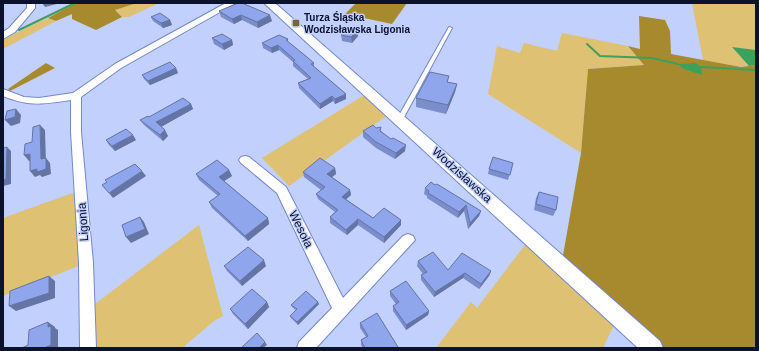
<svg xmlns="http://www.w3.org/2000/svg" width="759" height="351" font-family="Arial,sans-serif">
<rect width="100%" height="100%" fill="#c1d0fc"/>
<path fill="#dec172" d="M 137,3 L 159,3 L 129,17 L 122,17 L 115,10 Z
M 692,3 L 756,3 L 756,50 L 732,47 L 749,66 L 741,67 L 703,60 Z
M 48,18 L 56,21 L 3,49 L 3,39 Z
M 562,33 L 628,46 L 644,65 L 588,69 L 581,153 L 488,94 L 497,46 L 520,53 L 524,43 L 557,51 Z
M 366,94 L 388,115 L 289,186 L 262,158 Z
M 81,190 L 86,263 L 3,296 L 3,218 Z
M 199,225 L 223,316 L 214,321 L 182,348 L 96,348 L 95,304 Z
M 528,241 L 615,323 L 603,348 L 436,348 L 471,302 L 477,308 Z"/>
<path fill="#a7892e" d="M 76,3 L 137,3 L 115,10 L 122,17 L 96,30 L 72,19 L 72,14 L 56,21 L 48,18 Z
M 356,3 L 407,3 L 392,24 L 345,14 Z
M 639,16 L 665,20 L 670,31 L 671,54 L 741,67 L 756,65 L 756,348 L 662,348 L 562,261 L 581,153 L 588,69 L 644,65 L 628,46 L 640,49 Z
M 46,63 L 55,68 L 10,91 L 8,89 Z"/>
<path fill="#3da15b" d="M 732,47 L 756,50 L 756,65 L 749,66 Z
M 696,63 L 701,67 L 702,75 L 684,69 L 678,64 Z"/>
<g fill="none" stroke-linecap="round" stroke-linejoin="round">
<path stroke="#3da15b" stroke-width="2" d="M 19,30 L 75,3
M 587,44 L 600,56 L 652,58 L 678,64
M 701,67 L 756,70"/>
<g stroke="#7388cd" stroke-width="2">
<path id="service" d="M 449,27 L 452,28 L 403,119 L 402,120 L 398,120 L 397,119 Z"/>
</g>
<g stroke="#7388cd" stroke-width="2">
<path id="minor" d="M 27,3 L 35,3 L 35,8 L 15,32 L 3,39 L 3,32 L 9,28 L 27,8 Z
M 226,3 L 236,3 L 121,68 L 81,97 L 81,132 L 93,263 L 96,348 L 80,348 L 79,263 L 71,132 L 71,100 C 43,104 30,107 3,96 L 3,89 L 24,97 L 39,98 L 73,93 L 115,64 Z
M 245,156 L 249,157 L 286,187 L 343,298 L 403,236 L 408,234 L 413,236 L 415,240 L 316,348 L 297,348 L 299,342 L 332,308 L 277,193 L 241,163 L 239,160 L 241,157 Z"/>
</g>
<g stroke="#7388cd" stroke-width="2">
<path id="tertiary" d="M 264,3 L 275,3 L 660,341 L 663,348 L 638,348 Z"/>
</g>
<use href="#service" fill="#fff" fill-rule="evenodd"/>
<use href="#minor" fill="#fff" fill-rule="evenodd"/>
<use href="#tertiary" fill="#fff" fill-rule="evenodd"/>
</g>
<path fill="#7b8ecb" d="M 219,11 L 272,21 L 258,28 L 242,20 L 234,24 L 221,17 Z
M 151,17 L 170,20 L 172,25 L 163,28 L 153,21 Z
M 341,35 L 358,36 L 352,43 L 342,41 Z
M 212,38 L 232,40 L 233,45 L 224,50 L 214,44 Z
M 288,39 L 288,42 L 314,63 L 314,67 L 346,94 L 346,99 L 335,104 L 333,101 L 320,109 L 299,88 L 298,83 L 308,79 L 293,66 L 293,62 L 279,50 L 272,53 L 263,48 L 262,43 Z
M 176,68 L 178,73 L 150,85 L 144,79 L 142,75 Z
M 448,82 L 457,84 L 455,92 L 446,114 L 416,107 L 416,98 Z
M 191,104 L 193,109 L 161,127 L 168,136 L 163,141 L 144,125 L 140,120 Z
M 381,127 L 381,131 L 405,151 L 395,159 L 376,148 L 363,137 L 363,131 L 376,128 Z
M 106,140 L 136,140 L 115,151 L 109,145 Z
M 513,163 L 508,180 L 488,174 L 489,169 Z
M 335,168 L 336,174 L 332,177 L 350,190 L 351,195 L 346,199 L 373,218 L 401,220 L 401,225 L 384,243 L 358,225 L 347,235 L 330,223 L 330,217 L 335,212 L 318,199 L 316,194 L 321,190 L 304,177 L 303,172 Z
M 229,170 L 232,176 L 224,181 L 268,218 L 269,224 L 248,241 L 212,208 L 209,202 L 218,196 L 199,180 L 196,174 Z
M 425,188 L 481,211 L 479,216 L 468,229 L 464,211 L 458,218 L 427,198 L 427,196 L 424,194 Z
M 539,192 L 556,210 L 553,216 L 534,210 L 536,198 Z
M 418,261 L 448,270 L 491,271 L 489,276 L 479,289 L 463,278 L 434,297 L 421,280 L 421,275 L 423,274 L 417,266 Z
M 224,266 L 266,266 L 242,286 L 227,271 Z
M 390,291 L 429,311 L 428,315 L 406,330 L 393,311 L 393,306 L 396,304 L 390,296 Z
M 267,302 L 269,307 L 248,329 L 233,314 L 230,309 Z
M 319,304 L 298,325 L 291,318 L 290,316 L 296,310 L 292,307 L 291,305 Z
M 360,323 L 398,347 L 397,348 L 363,348 L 361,345 L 361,340 L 366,337 L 360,328 Z"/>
<path fill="#6474a5" d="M 42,3 L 56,3 L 57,4 L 45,7 Z
M 241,15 L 242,20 L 234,24 L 232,19 Z
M 270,15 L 272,21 L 258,28 L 257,22 Z
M 170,20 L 172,25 L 163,28 L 161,23 Z
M 358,30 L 358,36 L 352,43 L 351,37 Z
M 232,40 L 233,45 L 224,50 L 222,44 Z
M 278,45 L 279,50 L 272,53 L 271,48 Z
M 176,68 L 178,73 L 150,85 L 148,81 Z
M 457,84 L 455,92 L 446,114 L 448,105 Z
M 346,94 L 346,99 L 335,104 L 335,99 Z
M 332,96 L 333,101 L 320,109 L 320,104 Z
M 191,104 L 193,109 L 159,128 L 156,122 Z
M 16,109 L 21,115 L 20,123 L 11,126 L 5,120 Z
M 40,125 L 45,130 L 46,164 L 41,159 Z
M 165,130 L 168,136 L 163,141 L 160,135 Z
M 133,135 L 136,140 L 115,151 L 112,146 Z
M 406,145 L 405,151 L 395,159 L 396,153 Z
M 7,147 L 11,151 L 11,184 L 3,186 L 3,180 Z
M 30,154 L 35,159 L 29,161 L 24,155 Z
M 46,158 L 50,163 L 51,174 L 42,177 L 40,175 L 35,177 L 30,171 Z
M 335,168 L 336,174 L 328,180 L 327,174 Z
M 229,170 L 232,176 L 221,183 L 219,177 Z
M 142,171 L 146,176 L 113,198 L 109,193 Z
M 350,190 L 351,195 L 343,202 L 342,197 Z
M 466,205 L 464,211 L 458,218 L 459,212 Z
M 481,211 L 479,216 L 468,229 L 470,223 Z
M 140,217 L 144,222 L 149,234 L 131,243 L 126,237 Z
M 268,218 L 269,224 L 248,241 L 245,236 Z
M 358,219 L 358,225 L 347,235 L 346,230 Z
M 401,220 L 401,225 L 384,243 L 384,237 Z
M 264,260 L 266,266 L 242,286 L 240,281 Z
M 491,271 L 489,276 L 479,289 L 481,284 Z
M 465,273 L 463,278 L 434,297 L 435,292 Z
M 49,276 L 55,281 L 55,298 L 16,311 L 9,306 Z
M 267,302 L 269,307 L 248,329 L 245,324 Z
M 318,302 L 319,304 L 298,325 L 297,322 Z
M 429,311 L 428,315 L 406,330 L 406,325 Z
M 48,322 L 55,327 L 55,328 L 58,330 L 58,348 L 44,348 L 48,327 Z
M 265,342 L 267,345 L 263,348 L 260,348 L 260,347 Z"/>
<path fill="#8fa5ec" stroke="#6474a5" d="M 238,3 L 242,3 L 270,15 L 257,22 L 241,15 L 232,19 L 219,11 Z
M 160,13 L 170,20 L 161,23 L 151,17 Z
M 348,28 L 358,30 L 351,37 L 341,35 Z
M 222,34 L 232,40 L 222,44 L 212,38 Z
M 279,35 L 288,39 L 286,40 L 307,57 L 314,63 L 311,64 L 346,94 L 335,99 L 332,96 L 320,104 L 298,83 L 311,78 L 293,61 L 295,60 L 278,45 L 271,48 L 262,43 Z
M 170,62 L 176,68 L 148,81 L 142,75 Z
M 430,72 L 449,76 L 447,82 L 457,84 L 448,105 L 416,98 Z
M 183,98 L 191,104 L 156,122 L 165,130 L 160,135 L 140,120 L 148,116 L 149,117 Z
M 16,109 L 15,117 L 5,120 L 7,111 Z
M 40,125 L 41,159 L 46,158 L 46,169 L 37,172 L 37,169 L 30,171 L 30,154 L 24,155 L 25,144 L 32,142 L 33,127 Z
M 373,125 L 376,128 L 381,127 L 380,131 L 391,139 L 393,138 L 406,145 L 396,153 L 376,142 L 363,131 Z
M 126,129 L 133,135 L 112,146 L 106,140 Z
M 7,147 L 6,179 L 3,180 L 3,148 Z
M 493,157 L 513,163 L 510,175 L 489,169 Z
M 320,158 L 335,168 L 327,174 L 350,190 L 342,197 L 373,218 L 384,208 L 401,220 L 384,237 L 358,219 L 346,230 L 330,217 L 338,210 L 316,194 L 325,187 L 303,172 Z
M 217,160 L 229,170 L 219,177 L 268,218 L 245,236 L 209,202 L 220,194 L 196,174 Z
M 135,164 L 142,171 L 109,193 L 102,185 L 107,182 L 105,180 Z
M 431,182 L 435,185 L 437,184 L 481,211 L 470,223 L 466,205 L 459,212 L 428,193 L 429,191 L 425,188 Z
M 539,192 L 558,197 L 556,210 L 536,204 Z
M 140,217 L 145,229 L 126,237 L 122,225 Z
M 248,247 L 264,260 L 240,281 L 224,266 Z
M 433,252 L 448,270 L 462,253 L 491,271 L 481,284 L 465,273 L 435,292 L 421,275 L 427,272 L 418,261 Z
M 49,276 L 49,293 L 9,306 L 10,291 Z
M 406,281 L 429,311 L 406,325 L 393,306 L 399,302 L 390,291 Z
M 252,289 L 267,302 L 245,324 L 230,309 Z
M 306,291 L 318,302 L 297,322 L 290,316 L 297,309 L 291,305 Z
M 377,313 L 398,347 L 395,348 L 365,348 L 361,340 L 368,336 L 360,323 Z
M 48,322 L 48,327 L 51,326 L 51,345 L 44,348 L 22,348 L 28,345 L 29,330 Z
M 257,333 L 265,342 L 260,347 L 261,348 L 241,348 Z"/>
<rect fill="#776533" stroke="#c1d0fc" stroke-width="1.5" x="292" y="19" width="8" height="8" rx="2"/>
<g text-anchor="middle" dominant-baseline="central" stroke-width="3" stroke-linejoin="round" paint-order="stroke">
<g font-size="10" font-weight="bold" fill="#0b122c" stroke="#c1d0fc" text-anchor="start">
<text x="304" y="17">Turza Śląska<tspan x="304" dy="12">Wodzisławska Ligonia</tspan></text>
</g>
<g font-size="12" fill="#0b122c" stroke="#c1d0fc">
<text transform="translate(462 175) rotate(42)">Wodzisławska</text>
<text transform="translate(83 222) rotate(-94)">Ligonia</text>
<text transform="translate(301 229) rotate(64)">Wesoła</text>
</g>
</g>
<rect width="759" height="351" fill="none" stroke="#0b122c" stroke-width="8"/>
</svg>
